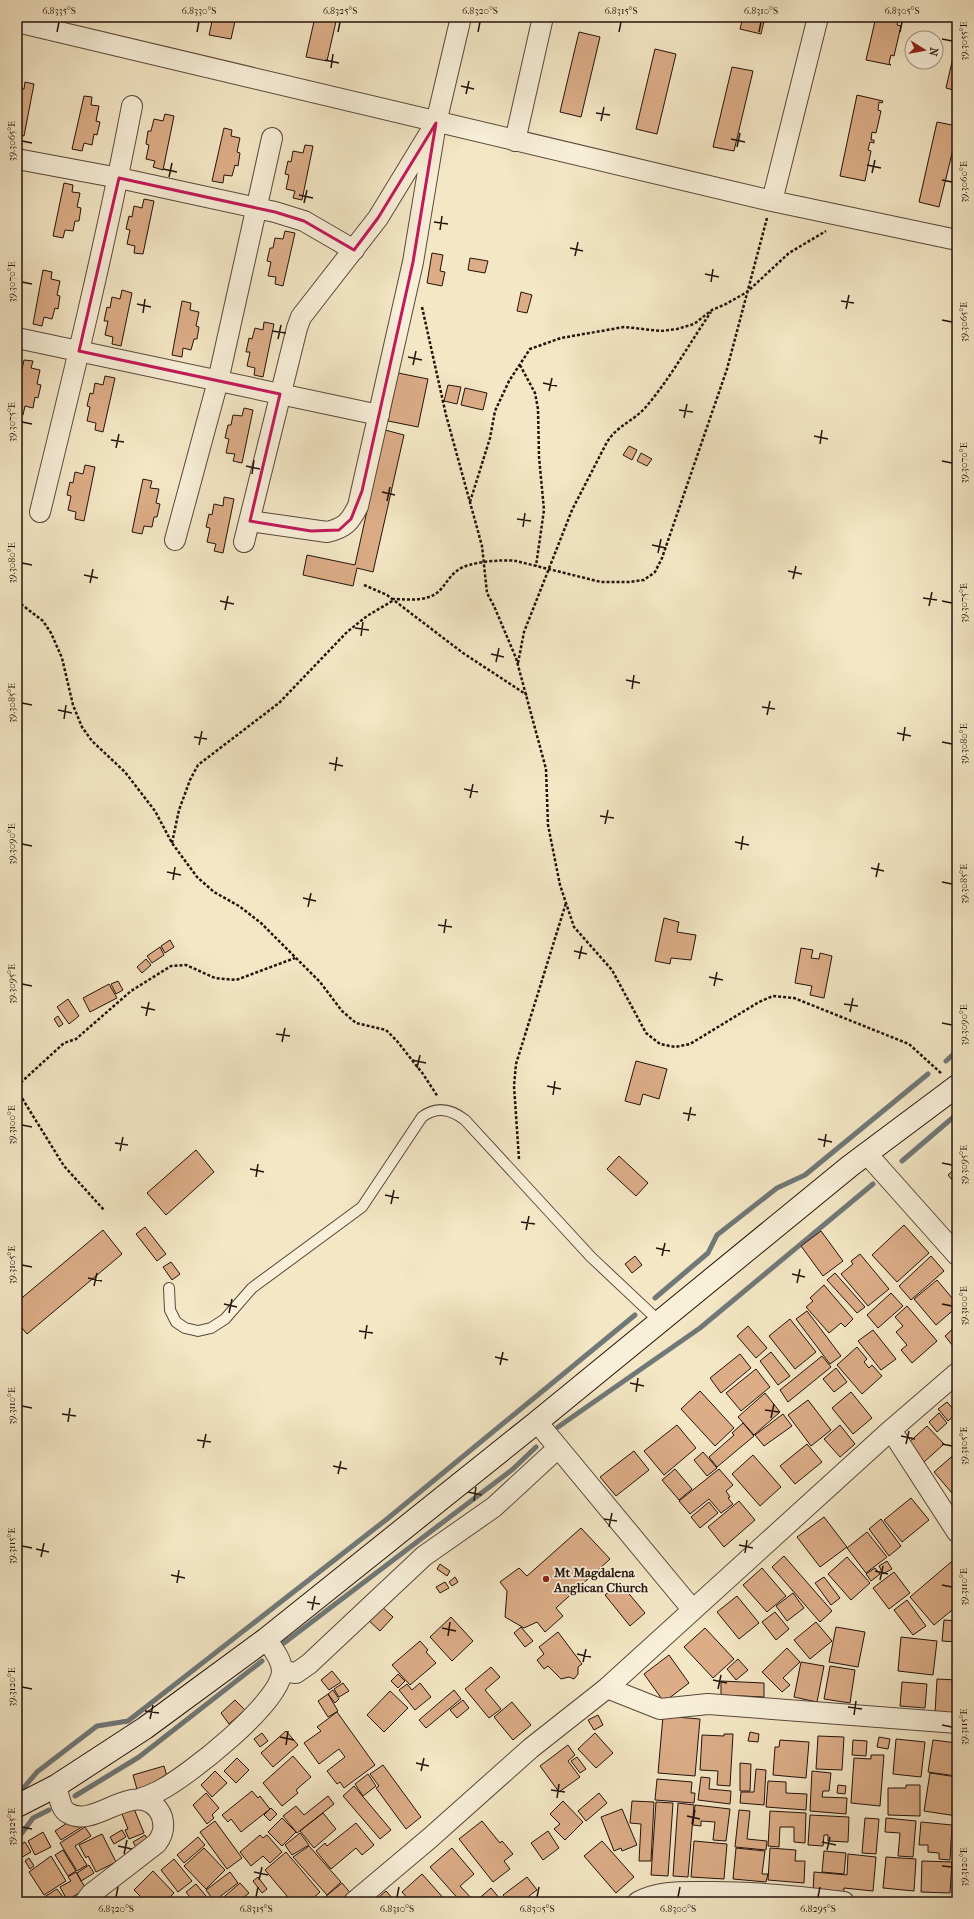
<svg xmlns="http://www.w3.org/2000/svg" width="974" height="1919" font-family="'IM FELL French Canon',serif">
<rect width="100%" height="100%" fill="#f4e7c5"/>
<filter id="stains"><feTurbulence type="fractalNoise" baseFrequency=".005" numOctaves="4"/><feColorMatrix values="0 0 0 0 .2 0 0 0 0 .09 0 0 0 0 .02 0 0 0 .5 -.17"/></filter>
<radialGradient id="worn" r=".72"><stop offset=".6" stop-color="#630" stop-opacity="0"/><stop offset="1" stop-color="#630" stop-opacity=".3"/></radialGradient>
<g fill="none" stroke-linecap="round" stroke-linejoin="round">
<path stroke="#707878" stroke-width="5" d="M 946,1061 L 957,1051
M 902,1161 L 957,1114
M 655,1298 L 708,1253 L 717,1235 L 777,1188 L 805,1175 L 928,1074
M 558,1427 L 700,1328 L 873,1184
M 284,1643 L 513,1469 L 536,1447
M 17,1793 L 21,1791 L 37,1772 L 97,1726 L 128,1721 L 387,1519 L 635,1315
M 75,1796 L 139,1757 L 262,1661
M 17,1835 L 22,1833 L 33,1818 L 49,1810"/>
</g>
<path fill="#dcad87" stroke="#24130d" d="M 213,17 L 236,17 L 231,39 L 209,35 Z
M 315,17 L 337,17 L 327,61 L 306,57 Z
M 743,17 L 765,17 L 761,34 L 740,29 Z
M 876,17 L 899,17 L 897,25 L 901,26 L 894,56 L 891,55 L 889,63 L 891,65 L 866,60 Z
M 579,32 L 600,37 L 581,117 L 560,112 Z
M 957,40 L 957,91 L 946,88 Z
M 655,49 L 676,54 L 657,134 L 636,129 Z
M 732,67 L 753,71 L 734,151 L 713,147 Z
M 25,82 L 34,84 L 24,136 L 17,134 L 17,88 L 24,89 Z
M 857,95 L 883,101 L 882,103 L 879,102 L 878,110 L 881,111 L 876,133 L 872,132 L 871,140 L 874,140 L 874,143 L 870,142 L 868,150 L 871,151 L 865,181 L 840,176 Z
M 84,96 L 92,97 L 91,105 L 99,106 L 96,121 L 100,122 L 97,135 L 94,134 L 92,145 L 84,143 L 82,151 L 72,149 Z
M 165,114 L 174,116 L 163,170 L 153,167 L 155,161 L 146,159 L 149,145 L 146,144 L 148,131 L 151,131 L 154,119 L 163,121 Z
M 937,122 L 957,126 L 957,133 L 939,207 L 919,202 Z
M 224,128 L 232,130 L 231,136 L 240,138 L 237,152 L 240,153 L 238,166 L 235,165 L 232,176 L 224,175 L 223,183 L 212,181 Z
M 305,145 L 313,146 L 302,200 L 293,198 L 295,191 L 286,189 L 289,175 L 285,174 L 288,161 L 291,162 L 293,151 L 303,153 Z
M 64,183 L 73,185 L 72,192 L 80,193 L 77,207 L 81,208 L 79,221 L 75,221 L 73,231 L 65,230 L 63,238 L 53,236 Z
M 144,199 L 154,201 L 143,254 L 134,253 L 135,246 L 127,244 L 130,230 L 126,229 L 129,216 L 132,217 L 134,206 L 142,208 Z
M 285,231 L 295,233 L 283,286 L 275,284 L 276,277 L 268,276 L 271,262 L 267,261 L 270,248 L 273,248 L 275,238 L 283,239 Z
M 432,253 L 443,255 L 440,271 L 445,272 L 442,286 L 427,283 Z
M 470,258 L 488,261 L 485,273 L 468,270 Z
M 43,270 L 52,272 L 51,279 L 60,281 L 57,295 L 60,296 L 58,309 L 55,308 L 52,319 L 44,317 L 42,326 L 33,324 Z
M 122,290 L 132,293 L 121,346 L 112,344 L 113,337 L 105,335 L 108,321 L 104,321 L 107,307 L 110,308 L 112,297 L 120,299 Z
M 521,292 L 532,295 L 527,313 L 517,311 Z
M 182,301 L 191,303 L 190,310 L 199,312 L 196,326 L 199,327 L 197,339 L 194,339 L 191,350 L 183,348 L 182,357 L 172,355 Z
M 264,322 L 274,324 L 263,377 L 254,375 L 255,368 L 247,366 L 250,352 L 246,352 L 249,338 L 252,339 L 255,328 L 263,330 Z
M 24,360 L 33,361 L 31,368 L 40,370 L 37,384 L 41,385 L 38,398 L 35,397 L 33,408 L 25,406 L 23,415 L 17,414 L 17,393 Z
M 398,373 L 428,379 L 418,427 L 388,421 Z
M 105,376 L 115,378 L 103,432 L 95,430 L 96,423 L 87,421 L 90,407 L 87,406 L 90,393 L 93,394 L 95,383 L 103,385 Z
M 448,385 L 461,387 L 457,404 L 444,401 Z
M 465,388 L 487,393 L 483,410 L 461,405 Z
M 244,408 L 253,410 L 242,463 L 233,461 L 235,454 L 226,453 L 229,439 L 225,438 L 228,425 L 231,425 L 233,415 L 242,416 Z
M 385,430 L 404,435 L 373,572 L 357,568 L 353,586 L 303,575 L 307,555 L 355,565 Z
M 629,446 L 637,450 L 632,460 L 623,455 Z
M 641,453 L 652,459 L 647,466 L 637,461 Z
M 85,465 L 95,467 L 84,521 L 75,519 L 76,512 L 68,510 L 71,496 L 67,495 L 70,482 L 73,483 L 75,472 L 83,474 Z
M 143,479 L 152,481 L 150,488 L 159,489 L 156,503 L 160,504 L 157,517 L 154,517 L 152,527 L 144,526 L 142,534 L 132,532 Z
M 224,497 L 234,499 L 223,553 L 214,551 L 216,544 L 207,542 L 210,528 L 206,527 L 209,514 L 212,515 L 214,504 L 223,506 Z
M 664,918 L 679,922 L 677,932 L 696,935 L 691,960 L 671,958 L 670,964 L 655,961 Z
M 170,940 L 174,947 L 165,953 L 161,946 Z
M 160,947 L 164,955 L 152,963 L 147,956 Z
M 801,948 L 813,950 L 811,958 L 819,959 L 820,953 L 832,956 L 824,998 L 810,995 L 812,986 L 795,983 Z
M 146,959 L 151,965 L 142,973 L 137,967 Z
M 118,981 L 123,990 L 116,994 L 111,984 Z
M 109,984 L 117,998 L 90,1012 L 83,998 Z
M 68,999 L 79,1016 L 69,1024 L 57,1007 Z
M 58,1016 L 63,1024 L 59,1027 L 54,1019 Z
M 636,1061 L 667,1069 L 659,1099 L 643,1094 L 640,1105 L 625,1101 Z
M 196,1150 L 214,1172 L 166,1215 L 147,1193 Z
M 619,1156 L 648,1183 L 636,1196 L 607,1169 Z
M 957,1167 L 957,1186 L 948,1175 Z
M 904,1225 L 929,1253 L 897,1282 L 872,1255 Z
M 145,1227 L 166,1254 L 157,1261 L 136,1234 Z
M 103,1230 L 122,1254 L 27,1334 L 17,1322 L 17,1302 Z
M 821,1231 L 843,1261 L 823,1276 L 801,1246 Z
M 860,1254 L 889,1289 L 868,1306 L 841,1274 L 853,1264 L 851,1261 Z
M 635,1256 L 642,1265 L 632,1273 L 625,1264 Z
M 931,1256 L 944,1271 L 911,1300 L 899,1286 Z
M 171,1262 L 180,1274 L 172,1280 L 163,1267 Z
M 835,1273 L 865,1307 L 857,1313 L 827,1280 Z
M 937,1280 L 957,1304 L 957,1307 L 936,1325 L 914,1299 Z
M 824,1285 L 853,1319 L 845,1327 L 841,1323 L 829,1333 L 806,1307 L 813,1301 L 810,1298 Z
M 891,1293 L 903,1306 L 878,1328 L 867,1315 Z
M 907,1306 L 937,1341 L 912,1363 L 901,1350 L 907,1345 L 896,1332 L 903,1326 L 895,1317 Z
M 807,1311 L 841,1356 L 830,1364 L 796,1319 Z
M 790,1319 L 816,1352 L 795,1369 L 769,1336 Z
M 957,1325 L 957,1351 L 945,1336 Z
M 748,1326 L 767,1348 L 756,1358 L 737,1336 Z
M 873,1330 L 896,1359 L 881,1370 L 858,1341 Z
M 857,1347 L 867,1359 L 864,1362 L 869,1368 L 872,1365 L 882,1376 L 862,1394 L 837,1365 Z
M 771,1352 L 790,1376 L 778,1385 L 760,1361 Z
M 740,1354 L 751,1368 L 721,1393 L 710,1378 Z
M 822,1356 L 831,1367 L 788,1402 L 780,1390 Z
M 836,1368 L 847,1382 L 834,1392 L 823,1379 Z
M 756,1369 L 770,1387 L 741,1411 L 726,1393 Z
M 700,1391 L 734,1428 L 715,1446 L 681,1409 Z
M 851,1392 L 872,1418 L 853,1434 L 832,1408 Z
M 765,1393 L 780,1412 L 754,1435 L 738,1417 Z
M 808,1400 L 831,1430 L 811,1446 L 788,1415 Z
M 947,1402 L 957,1413 L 948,1421 L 938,1409 Z
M 939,1413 L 947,1423 L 937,1432 L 929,1422 Z
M 783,1414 L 792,1426 L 764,1446 L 755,1435 Z
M 743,1423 L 754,1436 L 717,1467 L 709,1457 L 734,1435 L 732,1433 Z
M 677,1425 L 696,1448 L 664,1475 L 644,1451 Z
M 840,1425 L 855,1444 L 840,1457 L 824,1439 Z
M 927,1426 L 944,1444 L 924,1462 L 907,1444 Z
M 807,1444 L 822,1462 L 795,1484 L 780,1466 Z
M 634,1451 L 649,1470 L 616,1496 L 600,1477 Z
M 703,1452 L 717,1468 L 707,1476 L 694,1460 Z
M 957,1452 L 957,1499 L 934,1472 Z
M 753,1455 L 781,1487 L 760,1506 L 732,1474 Z
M 675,1469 L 692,1489 L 679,1500 L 662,1480 Z
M 719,1469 L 733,1485 L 726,1491 L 730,1497 L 728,1498 L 733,1504 L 721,1513 L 709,1499 L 690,1514 L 679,1501 Z
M 911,1498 L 929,1520 L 902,1542 L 884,1520 Z
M 739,1501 L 755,1520 L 724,1547 L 708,1527 Z
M 709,1502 L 718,1513 L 700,1528 L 691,1517 Z
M 824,1517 L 847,1547 L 820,1567 L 797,1537 Z
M 881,1519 L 901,1546 L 889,1556 L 869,1529 Z
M 581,1528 L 610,1559 L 556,1608 L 563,1616 L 545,1632 L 537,1622 L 524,1628 L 505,1617 L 507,1591 L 500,1582 L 519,1568 L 527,1576 Z
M 867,1532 L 887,1557 L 866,1573 L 847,1548 Z
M 784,1556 L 832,1611 L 820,1622 L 772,1567 Z
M 847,1557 L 870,1583 L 851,1600 L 828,1574 Z
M 957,1557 L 957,1606 L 934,1625 L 910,1597 Z
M 887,1561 L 892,1569 L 883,1574 L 879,1566 Z
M 440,1564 L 450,1571 L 447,1576 L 437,1569 Z
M 762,1568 L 786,1596 L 767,1612 L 743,1585 Z
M 875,1568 L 880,1574 L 871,1581 L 866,1574 Z
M 894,1572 L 910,1593 L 889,1609 L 873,1588 Z
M 455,1577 L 458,1582 L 452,1586 L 449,1582 Z
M 824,1577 L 840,1598 L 831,1605 L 815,1583 Z
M 445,1582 L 449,1588 L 440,1593 L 436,1587 Z
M 620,1583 L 645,1613 L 630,1626 L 605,1595 Z
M 793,1593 L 804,1608 L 787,1621 L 776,1606 Z
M 737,1596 L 759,1623 L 739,1639 L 717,1612 Z
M 907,1600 L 926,1626 L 913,1635 L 894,1610 Z
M 380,1605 L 393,1617 L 380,1631 L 367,1619 Z
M 775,1612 L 789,1629 L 776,1640 L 762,1622 Z
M 451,1617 L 473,1641 L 452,1661 L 430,1637 Z
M 944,1620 L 957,1621 L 957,1642 L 942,1641 Z
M 816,1622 L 832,1641 L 810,1659 L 794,1640 Z
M 521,1627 L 533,1641 L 525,1647 L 514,1633 Z
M 836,1627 L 865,1632 L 858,1667 L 829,1662 Z
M 705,1628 L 734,1659 L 713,1678 L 684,1647 Z
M 558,1632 L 582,1664 L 578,1667 L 578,1674 L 574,1679 L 569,1677 L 561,1679 L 548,1666 L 544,1669 L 537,1660 L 544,1654 L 539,1647 Z
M 901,1637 L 937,1641 L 933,1675 L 898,1671 Z
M 420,1641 L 428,1650 L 426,1652 L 436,1663 L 410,1685 L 392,1665 Z
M 787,1648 L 800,1662 L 783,1678 L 790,1685 L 782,1692 L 762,1672 Z
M 669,1655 L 689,1683 L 664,1702 L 644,1674 Z
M 738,1659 L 748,1670 L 736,1680 L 727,1669 Z
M 801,1662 L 824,1666 L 817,1702 L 794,1697 Z
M 830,1666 L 855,1670 L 850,1703 L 824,1699 Z
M 491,1667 L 500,1677 L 485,1690 L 501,1709 L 489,1718 L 465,1689 Z
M 332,1671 L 341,1682 L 329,1690 L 321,1680 Z
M 398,1674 L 405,1681 L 398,1688 L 391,1681 Z
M 937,1679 L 957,1680 L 957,1714 L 935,1713 Z
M 721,1681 L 764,1683 L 764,1697 L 721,1695 Z
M 902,1682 L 927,1684 L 925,1708 L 900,1706 Z
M 343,1683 L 349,1691 L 339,1697 L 334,1689 Z
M 420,1683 L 431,1697 L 415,1710 L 399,1690 L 407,1684 L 412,1690 Z
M 333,1690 L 339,1699 L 335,1703 L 328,1694 Z
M 454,1690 L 461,1699 L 426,1728 L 419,1720 Z
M 390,1691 L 408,1708 L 384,1732 L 367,1715 Z
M 328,1694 L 338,1711 L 328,1717 L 318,1701 Z
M 235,1700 L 245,1710 L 229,1724 L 221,1713 Z
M 463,1700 L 469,1708 L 457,1718 L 450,1710 Z
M 512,1702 L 531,1725 L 513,1740 L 494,1717 Z
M 337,1712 L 375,1765 L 344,1788 L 340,1782 L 337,1784 L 327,1771 L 345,1757 L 339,1749 L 319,1764 L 304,1743 L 321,1731 L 317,1727 Z
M 598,1715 L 603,1725 L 594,1730 L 588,1720 Z
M 663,1716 L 700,1719 L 695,1776 L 658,1773 Z
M 286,1731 L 298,1745 L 273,1767 L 261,1753 Z
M 750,1732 L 759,1734 L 758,1742 L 748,1741 Z
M 262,1733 L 268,1741 L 260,1747 L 254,1739 Z
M 595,1733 L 613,1753 L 596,1768 L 578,1749 Z
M 724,1734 L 733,1734 L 730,1786 L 717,1785 L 718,1771 L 700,1770 L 702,1735 L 724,1736 Z
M 818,1736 L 844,1737 L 842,1770 L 816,1769 Z
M 879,1737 L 890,1739 L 888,1749 L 877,1747 Z
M 896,1739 L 925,1742 L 921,1777 L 893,1774 Z
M 780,1740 L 809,1742 L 806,1778 L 773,1775 L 775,1747 L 779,1747 Z
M 853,1740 L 867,1741 L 866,1756 L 852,1755 Z
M 933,1740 L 957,1743 L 956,1776 L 928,1772 Z
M 568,1745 L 575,1755 L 568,1761 L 580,1777 L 559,1792 L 540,1766 Z
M 871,1755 L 884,1755 L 880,1806 L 851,1803 L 854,1758 L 871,1759 Z
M 293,1756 L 311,1777 L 296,1790 L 298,1793 L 282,1806 L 263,1783 Z
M 577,1757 L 586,1769 L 580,1773 L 571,1761 Z
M 237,1758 L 249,1770 L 236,1783 L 224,1771 Z
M 740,1763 L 751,1764 L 750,1791 L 740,1791 Z
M 383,1765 L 421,1817 L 406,1829 L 376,1788 L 379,1786 L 370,1774 Z
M 164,1766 L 169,1784 L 138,1793 L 133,1775 Z
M 756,1769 L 766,1770 L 764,1805 L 740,1803 L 741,1792 L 754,1792 Z
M 215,1771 L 227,1783 L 212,1797 L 201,1785 Z
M 812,1771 L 831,1773 L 829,1791 L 823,1791 L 822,1797 L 847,1798 L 846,1814 L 810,1811 Z
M 930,1773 L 957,1777 L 957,1816 L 924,1811 Z
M 368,1774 L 376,1786 L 363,1796 L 355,1784 Z
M 701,1777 L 710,1778 L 709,1789 L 731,1791 L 730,1804 L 698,1800 Z
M 657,1779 L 692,1782 L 691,1793 L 695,1793 L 694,1803 L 655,1800 Z
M 768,1781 L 786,1782 L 786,1793 L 807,1794 L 806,1810 L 766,1807 Z
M 838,1785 L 846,1786 L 845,1794 L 837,1793 Z
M 906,1785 L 920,1785 L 920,1816 L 888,1815 L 888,1788 L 906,1788 Z
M 354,1786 L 391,1830 L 380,1839 L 343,1796 Z
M 252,1791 L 258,1798 L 260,1796 L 270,1809 L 241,1832 L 231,1819 L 228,1822 L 222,1815 Z
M 206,1793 L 219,1808 L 212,1815 L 214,1818 L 207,1824 L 193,1805 Z
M 599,1793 L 607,1803 L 586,1821 L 578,1811 Z
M 328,1796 L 334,1804 L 297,1833 L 283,1816 L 296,1806 L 304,1815 Z
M 563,1801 L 583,1822 L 565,1840 L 554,1829 L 560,1824 L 550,1814 Z
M 632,1801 L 654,1802 L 651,1861 L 639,1861 L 641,1824 L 630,1823 Z
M 656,1802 L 673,1803 L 668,1876 L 651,1875 Z
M 678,1803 L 694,1805 L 688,1877 L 673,1876 Z
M 132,1804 L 144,1833 L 129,1839 L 125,1830 L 128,1829 L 120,1809 Z
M 695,1805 L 730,1809 L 726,1841 L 713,1840 L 715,1822 L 701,1821 L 701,1826 L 693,1825 Z
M 271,1808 L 277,1814 L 270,1821 L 264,1815 Z
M 622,1809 L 637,1845 L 622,1851 L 621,1848 L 614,1851 L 601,1817 Z
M 739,1810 L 750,1811 L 747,1839 L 767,1841 L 766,1850 L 735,1847 Z
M 770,1811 L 806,1813 L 805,1843 L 794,1842 L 794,1827 L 780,1827 L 779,1847 L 768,1846 Z
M 323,1813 L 336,1829 L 314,1848 L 300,1831 Z
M 79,1815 L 85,1825 L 61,1840 L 55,1831 Z
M 810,1815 L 849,1817 L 848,1842 L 828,1841 L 828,1835 L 824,1835 L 823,1846 L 808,1845 Z
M 282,1818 L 296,1832 L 282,1846 L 268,1832 Z
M 865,1818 L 879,1819 L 876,1854 L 862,1853 Z
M 886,1818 L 916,1821 L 913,1857 L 898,1856 L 900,1833 L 885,1832 Z
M 215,1821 L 242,1858 L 227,1869 L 200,1832 Z
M 482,1821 L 500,1843 L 502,1841 L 513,1854 L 504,1861 L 510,1869 L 493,1882 L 459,1839 Z
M 921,1822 L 952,1825 L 950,1860 L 939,1859 L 939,1853 L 928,1852 L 928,1845 L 919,1845 Z
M 356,1823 L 374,1845 L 362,1855 L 356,1848 L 331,1869 L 316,1851 L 325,1843 L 327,1846 Z
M 85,1827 L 91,1836 L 75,1846 L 87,1865 L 77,1871 L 60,1843 Z
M 122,1830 L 126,1837 L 114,1844 L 110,1837 Z
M 548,1831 L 559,1848 L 543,1860 L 531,1843 Z
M 43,1832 L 51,1847 L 35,1855 L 28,1841 Z
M 300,1833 L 309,1845 L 292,1855 L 285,1845 Z
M 102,1834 L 116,1862 L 96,1872 L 88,1856 L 86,1858 L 79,1845 Z
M 145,1835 L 151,1845 L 139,1852 L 133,1842 Z
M 260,1835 L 263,1838 L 267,1835 L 282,1852 L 270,1863 L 263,1856 L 251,1866 L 240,1852 Z
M 198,1837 L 205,1845 L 184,1863 L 177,1855 Z
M 602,1841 L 634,1877 L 616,1893 L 584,1856 Z
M 694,1841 L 727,1844 L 724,1879 L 691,1877 Z
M 25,1842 L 31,1852 L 19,1859 L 17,1856 L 17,1847 Z
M 309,1846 L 341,1882 L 327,1895 L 293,1857 Z
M 204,1848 L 225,1870 L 206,1889 L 184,1866 Z
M 452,1848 L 474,1874 L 460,1886 L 474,1901 L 472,1902 L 461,1902 L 430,1867 Z
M 736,1848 L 765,1851 L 762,1874 L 768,1874 L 766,1882 L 733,1879 Z
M 770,1848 L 796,1850 L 795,1861 L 805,1861 L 804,1883 L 768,1880 Z
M 63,1850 L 76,1871 L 68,1876 L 55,1855 Z
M 824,1851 L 846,1853 L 844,1874 L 822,1872 Z
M 286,1852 L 320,1892 L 312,1899 L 314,1900 L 312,1902 L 292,1902 L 265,1870 Z
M 848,1854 L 876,1857 L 873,1891 L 844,1888 L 843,1897 L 813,1894 L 814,1872 L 847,1875 Z
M 51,1856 L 66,1881 L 44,1895 L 29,1872 Z
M 886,1857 L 916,1859 L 914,1891 L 883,1888 Z
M 29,1858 L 34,1866 L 30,1869 L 25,1861 Z
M 174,1859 L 192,1881 L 178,1892 L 161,1870 Z
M 922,1861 L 952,1862 L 950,1893 L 921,1892 Z
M 89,1865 L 94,1873 L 81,1881 L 77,1873 Z
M 153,1871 L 174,1893 L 165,1902 L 146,1902 L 134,1890 Z
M 76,1872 L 86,1889 L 67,1900 L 60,1887 L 71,1881 L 68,1877 Z
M 230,1872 L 238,1883 L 214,1901 L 206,1890 Z
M 422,1874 L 447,1902 L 411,1902 L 402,1892 Z
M 954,1876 L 957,1876 L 957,1901 L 953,1901 Z
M 258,1877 L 267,1889 L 262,1893 L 253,1881 Z
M 527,1877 L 537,1890 L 529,1896 L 534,1902 L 509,1902 L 503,1895 Z
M 240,1883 L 249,1893 L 244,1897 L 249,1902 L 218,1902 Z
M 342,1883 L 352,1895 L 343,1902 L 330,1902 L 325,1897 Z
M 196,1884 L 211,1902 L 194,1902 L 186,1892 Z
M 491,1888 L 500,1899 L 496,1902 L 475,1902 Z
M 57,1889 L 66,1901 L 42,1902 L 41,1899 Z
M 386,1891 L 394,1900 L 392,1902 L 373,1902 Z"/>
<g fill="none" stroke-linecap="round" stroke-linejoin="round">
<g stroke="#58483b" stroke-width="12">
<path id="service" d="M 169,1288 L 170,1310 L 176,1322 L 185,1328 L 198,1331 L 211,1328 L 225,1319 L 252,1288 L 362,1207 L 422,1117 C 437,1106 451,1109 465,1120 L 591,1257 L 660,1322"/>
</g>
<g stroke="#58483b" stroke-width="22">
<path id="minor" d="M 17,22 L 772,201 L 957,240
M 515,141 L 543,17
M 17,159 L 119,178 L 275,212 L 304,221 L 354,250
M 772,201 L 818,17
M 17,338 L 379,415
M 40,512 C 73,377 106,242 132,106
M 250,521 L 327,532 C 345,528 350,522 358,506 L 413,262 L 436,123 L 461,17
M 175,540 L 218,381 L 272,138
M 244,542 L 297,328 L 301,317 L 378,218 L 431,131
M 867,1154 L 957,1255
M 537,1422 L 692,1609
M 891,1430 L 957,1532
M 282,1671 L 296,1673 L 309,1664 L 424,1556 L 494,1507 L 558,1448
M 607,1688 L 660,1709 L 708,1704 L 957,1723
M 56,1786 C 59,1794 60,1809 68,1813 C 93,1828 125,1788 151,1803 C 157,1807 160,1811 162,1817 C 165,1828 163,1835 157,1843 L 91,1894 L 85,1902
M 139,1799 C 146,1797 153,1794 159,1791 C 188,1776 281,1703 282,1671 C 282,1659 272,1648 266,1639
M 354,1902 L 430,1838 L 531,1748 L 607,1688 L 891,1430 L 957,1373
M 638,1902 C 658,1891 680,1892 703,1892 C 751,1891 797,1896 844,1902"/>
</g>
<g stroke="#24130d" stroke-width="24">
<path id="secondary" d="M 17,1806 L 56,1786 L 145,1728 L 266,1639 L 537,1422 L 850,1166 L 957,1086"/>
</g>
<path stroke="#24130d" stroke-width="2.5" stroke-dasharray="3 2" stroke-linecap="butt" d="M 422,307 L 446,415 L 482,546 L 487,593 L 494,606 L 516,658 L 546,769 L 548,825 L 560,885 L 574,927 L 612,970 L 646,1033 L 660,1044 L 675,1047 L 690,1044 L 759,1002 L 773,996 L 794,998 L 909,1044 L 942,1074
M 520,365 L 535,393 L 538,409 L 539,457 L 544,510 L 536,566
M 470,502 L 490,438 L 495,411 L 509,381 L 530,349 L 561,338 L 624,327 L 661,331 L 677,329 L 694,324 L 712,310 L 726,304 L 747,292 L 789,253 L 826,231
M 364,585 L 387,595 L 463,653 L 527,695
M 392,599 C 403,599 418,601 429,597 C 444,592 446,578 458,570 C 468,562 503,559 516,561 L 601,582 L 629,582 L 644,580 L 655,572 L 662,558 L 727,369 L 767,218
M 17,601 L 43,621 L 51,633 L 62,658 L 73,705 L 82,727 L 92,741 L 125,772 L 155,811 L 172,843 L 197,877 L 214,892 L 239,906 L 261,923 L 320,982 L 342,1011 L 356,1023 L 386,1030 L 397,1041 L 423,1074 L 438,1097
M 518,663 L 524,632 L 572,510 L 607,442 C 618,425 632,422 645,408 C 670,379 689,344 711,312
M 172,843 L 179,810 L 190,780 L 198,765 L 279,703 L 347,632 L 367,616 L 394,600
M 17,1086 L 64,1043 L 76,1039 L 131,991 L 171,966 L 186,965 L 215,978 L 236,980 L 295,958
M 17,1090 L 64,1166 L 104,1210
M 519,1159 L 514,1086 L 516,1064 L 566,903"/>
<use href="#service" stroke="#f8efd9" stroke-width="10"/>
<use href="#minor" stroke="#f8efd9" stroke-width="20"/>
<use href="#secondary" stroke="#f8efd9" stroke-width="22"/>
</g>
<path fill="none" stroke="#c2185b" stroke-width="3" stroke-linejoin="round" d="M 436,123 L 413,262 L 362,491 L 351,519 L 339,530 L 311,531 L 250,521 L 280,394 L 79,351 L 119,178 L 275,212 L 304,221 L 354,250 L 378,218 Z"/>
<path fill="none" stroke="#24130d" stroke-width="1.5" d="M 57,32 L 59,22M 197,32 L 199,22M 338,32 L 340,22M 478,32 L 480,22M 619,32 L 621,22M 759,32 L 761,22M 900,32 L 902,22M 942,39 L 952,41M 325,60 L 339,63M 331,68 L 333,54M 461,86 L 474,89M 466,94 L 469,81M 596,113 L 610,115M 601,121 L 604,107M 731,139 L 745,142M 22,141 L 32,143M 737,147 L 740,133M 867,165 L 881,168M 163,169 L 177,172M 872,173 L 875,160M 169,177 L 172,163M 942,180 L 952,182M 299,195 L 313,198M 304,203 L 307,190M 434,222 L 448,224M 440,230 L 442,216M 570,248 L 583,251M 575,256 L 578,242M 705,274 L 719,277M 22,282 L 32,284M 711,282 L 713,269M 841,301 L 854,303M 137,304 L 151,307M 846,309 L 849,295M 143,313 L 145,299M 942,320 L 952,322M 272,331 L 286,333M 278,339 L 281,325M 408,357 L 422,360M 413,365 L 416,351M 543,383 L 557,386M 549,391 L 552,378M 679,410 L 693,412M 684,418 L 687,404M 22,422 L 32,424M 814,436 L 828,439M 111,440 L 124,442M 820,444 L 822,430M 116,448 L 119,434M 942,461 L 952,463M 246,466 L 260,469M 252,474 L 254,460M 382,492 L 395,495M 387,501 L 390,487M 517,519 L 531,521M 523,527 L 525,513M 652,545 L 666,548M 658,553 L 661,539M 22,563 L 32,565M 788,571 L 802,574M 84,575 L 98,578M 793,579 L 796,566M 90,583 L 93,569M 923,598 L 937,600M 220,601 L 234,604M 942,601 L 952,603M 929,606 L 932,592M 225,610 L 228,596M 355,628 L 369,630M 361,636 L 363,622M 491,654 L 504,657M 496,662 L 499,648M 626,680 L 640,683M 632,689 L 634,675M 22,703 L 32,705M 762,707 L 775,709M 58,710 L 72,713M 767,715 L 770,701M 64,719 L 66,705M 897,733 L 911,736M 194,737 L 207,739M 903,741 L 905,727M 942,742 L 952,744M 199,745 L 202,731M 329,763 L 343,766M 335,771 L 337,757M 464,789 L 478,792M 470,798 L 473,784M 600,816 L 614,818M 605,824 L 608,810M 735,842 L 749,845M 22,844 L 32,846M 741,850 L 743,836M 871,868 L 884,871M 167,872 L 181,875M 876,877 L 879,863M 173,880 L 175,867M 942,882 L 952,884M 303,898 L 316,901M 308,907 L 311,893M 438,925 L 452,927M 444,933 L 446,919M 574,951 L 587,954M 579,959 L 582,946M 709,977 L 723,980M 22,984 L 32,986M 714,986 L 717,972M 844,1004 L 858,1006M 141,1007 L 155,1010M 850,1012 L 853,998M 146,1016 L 149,1002M 942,1023 L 952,1025M 276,1034 L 290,1036M 282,1042 L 285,1028M 412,1060 L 426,1063M 417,1068 L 420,1055M 547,1086 L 561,1089M 553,1095 L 555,1081M 683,1113 L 696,1115M 688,1121 L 691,1107M 22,1125 L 32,1127M 818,1139 L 832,1142M 115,1143 L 128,1145M 824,1147 L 826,1134M 120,1151 L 123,1137M 942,1163 L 952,1165M 250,1169 L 264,1172M 256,1177 L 258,1164M 385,1195 L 399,1198M 391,1204 L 394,1190M 521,1222 L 535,1224M 526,1230 L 529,1216M 656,1248 L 670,1251M 662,1256 L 665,1243M 22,1265 L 32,1267M 792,1274 L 805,1277M 88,1278 L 102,1281M 797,1283 L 800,1269M 94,1286 L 97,1273M 224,1304 L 237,1307M 942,1304 L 952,1306M 229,1313 L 232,1299M 359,1331 L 373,1333M 365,1339 L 367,1325M 495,1357 L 508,1360M 500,1365 L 503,1352M 630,1383 L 644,1386M 636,1392 L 638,1378M 22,1406 L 32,1408M 765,1410 L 779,1412M 62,1414 L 76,1416M 771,1418 L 774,1404M 68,1422 L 70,1408M 901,1436 L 915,1439M 197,1440 L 211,1442M 906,1444 L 909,1431M 942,1444 L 952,1446M 203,1448 L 206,1434M 333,1466 L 347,1469M 338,1474 L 341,1461M 468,1492 L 482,1495M 474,1501 L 476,1487M 604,1519 L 617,1521M 609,1527 L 612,1513M 739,1545 L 753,1548M 22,1546 L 32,1548M 36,1549 L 49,1552M 745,1553 L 747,1540M 41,1557 L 44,1543M 875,1571 L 888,1574M 171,1575 L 185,1578M 880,1580 L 883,1566M 177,1583 L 179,1570M 942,1585 L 952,1587M 307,1602 L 320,1604M 312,1610 L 315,1596M 442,1628 L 456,1631M 448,1636 L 450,1622M 577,1654 L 591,1657M 583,1662 L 586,1649M 713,1680 L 727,1683M 22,1687 L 32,1689M 718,1689 L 721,1675M 848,1707 L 862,1709M 145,1711 L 159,1713M 854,1715 L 856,1701M 150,1719 L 153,1705M 942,1725 L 952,1727M 280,1737 L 294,1740M 286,1745 L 288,1731M 416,1763 L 429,1766M 421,1771 L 424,1758M 551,1790 L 565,1792M 557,1798 L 559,1784M 687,1816 L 700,1819M 692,1824 L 695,1810M 22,1827 L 32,1829M 822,1842 L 836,1845M 118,1846 L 132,1849M 827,1850 L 830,1837M 124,1854 L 127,1840M 942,1866 L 952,1867M 254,1872 L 268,1875M 259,1880 L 262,1867M 116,1897 L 118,1887M 256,1897 L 258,1887M 397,1897 L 399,1887M 537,1897 L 539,1887M 678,1897 L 680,1887M 818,1897 L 820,1887"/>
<circle fill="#8f2418" stroke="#f8efd9" stroke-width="1.5" cx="546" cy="1579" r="4"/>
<g text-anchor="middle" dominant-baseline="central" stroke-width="3.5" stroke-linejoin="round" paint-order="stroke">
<g font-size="13" font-weight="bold" fill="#24130d" stroke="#f8efd9" text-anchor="start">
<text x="554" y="1572">Mt Magdalena<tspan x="554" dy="15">Anglican Church</tspan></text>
</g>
</g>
<rect width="974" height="1919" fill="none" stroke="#f4e7c5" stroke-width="44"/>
<g transform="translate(924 50) rotate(101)"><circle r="19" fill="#f8efd9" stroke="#a39787"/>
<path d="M0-3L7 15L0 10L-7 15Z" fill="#8f2418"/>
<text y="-6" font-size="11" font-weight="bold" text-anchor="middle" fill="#24130d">N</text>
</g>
<rect x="22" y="22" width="930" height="1875" fill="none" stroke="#24130d" stroke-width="1.5"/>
<g font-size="10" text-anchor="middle" fill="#24130d">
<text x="59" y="14">6.8335°S</text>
<text x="199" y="14">6.8330°S</text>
<text x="340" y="14">6.8325°S</text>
<text x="480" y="14">6.8320°S</text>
<text x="621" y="14">6.8315°S</text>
<text x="761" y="14">6.8310°S</text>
<text x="902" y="14">6.8305°S</text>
<text transform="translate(963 41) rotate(-90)" y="4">39.3055°E</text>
<text transform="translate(11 141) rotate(-90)" y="4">39.3065°E</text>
<text transform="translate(963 182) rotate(-90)" y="4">39.3060°E</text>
<text transform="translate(11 282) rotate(-90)" y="4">39.3070°E</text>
<text transform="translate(963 322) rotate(-90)" y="4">39.3065°E</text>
<text transform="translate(11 422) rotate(-90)" y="4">39.3075°E</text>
<text transform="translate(963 463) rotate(-90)" y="4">39.3070°E</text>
<text transform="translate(11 563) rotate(-90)" y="4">39.3080°E</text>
<text transform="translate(963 603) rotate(-90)" y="4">39.3075°E</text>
<text transform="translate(11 703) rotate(-90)" y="4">39.3085°E</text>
<text transform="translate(963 744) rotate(-90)" y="4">39.3080°E</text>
<text transform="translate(11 844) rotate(-90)" y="4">39.3090°E</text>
<text transform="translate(963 884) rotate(-90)" y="4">39.3085°E</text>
<text transform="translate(11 984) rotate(-90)" y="4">39.3095°E</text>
<text transform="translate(963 1025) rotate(-90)" y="4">39.3090°E</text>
<text transform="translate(11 1125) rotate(-90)" y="4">39.3100°E</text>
<text transform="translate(963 1165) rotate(-90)" y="4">39.3095°E</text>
<text transform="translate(11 1265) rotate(-90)" y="4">39.3105°E</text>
<text transform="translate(963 1306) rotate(-90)" y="4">39.3100°E</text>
<text transform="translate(11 1406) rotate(-90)" y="4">39.3110°E</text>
<text transform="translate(963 1446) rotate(-90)" y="4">39.3105°E</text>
<text transform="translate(11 1546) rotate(-90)" y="4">39.3115°E</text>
<text transform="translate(963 1587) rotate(-90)" y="4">39.3110°E</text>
<text transform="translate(11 1687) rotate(-90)" y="4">39.3120°E</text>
<text transform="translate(963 1727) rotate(-90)" y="4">39.3115°E</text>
<text transform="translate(11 1827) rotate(-90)" y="4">39.3125°E</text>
<text transform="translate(963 1867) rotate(-90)" y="4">39.3120°E</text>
<text x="116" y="1912">6.8320°S</text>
<text x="256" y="1912">6.8315°S</text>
<text x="397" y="1912">6.8310°S</text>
<text x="537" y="1912">6.8305°S</text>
<text x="678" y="1912">6.8300°S</text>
<text x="818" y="1912">6.8295°S</text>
</g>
<rect width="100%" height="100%" filter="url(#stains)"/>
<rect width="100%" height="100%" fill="url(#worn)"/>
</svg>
